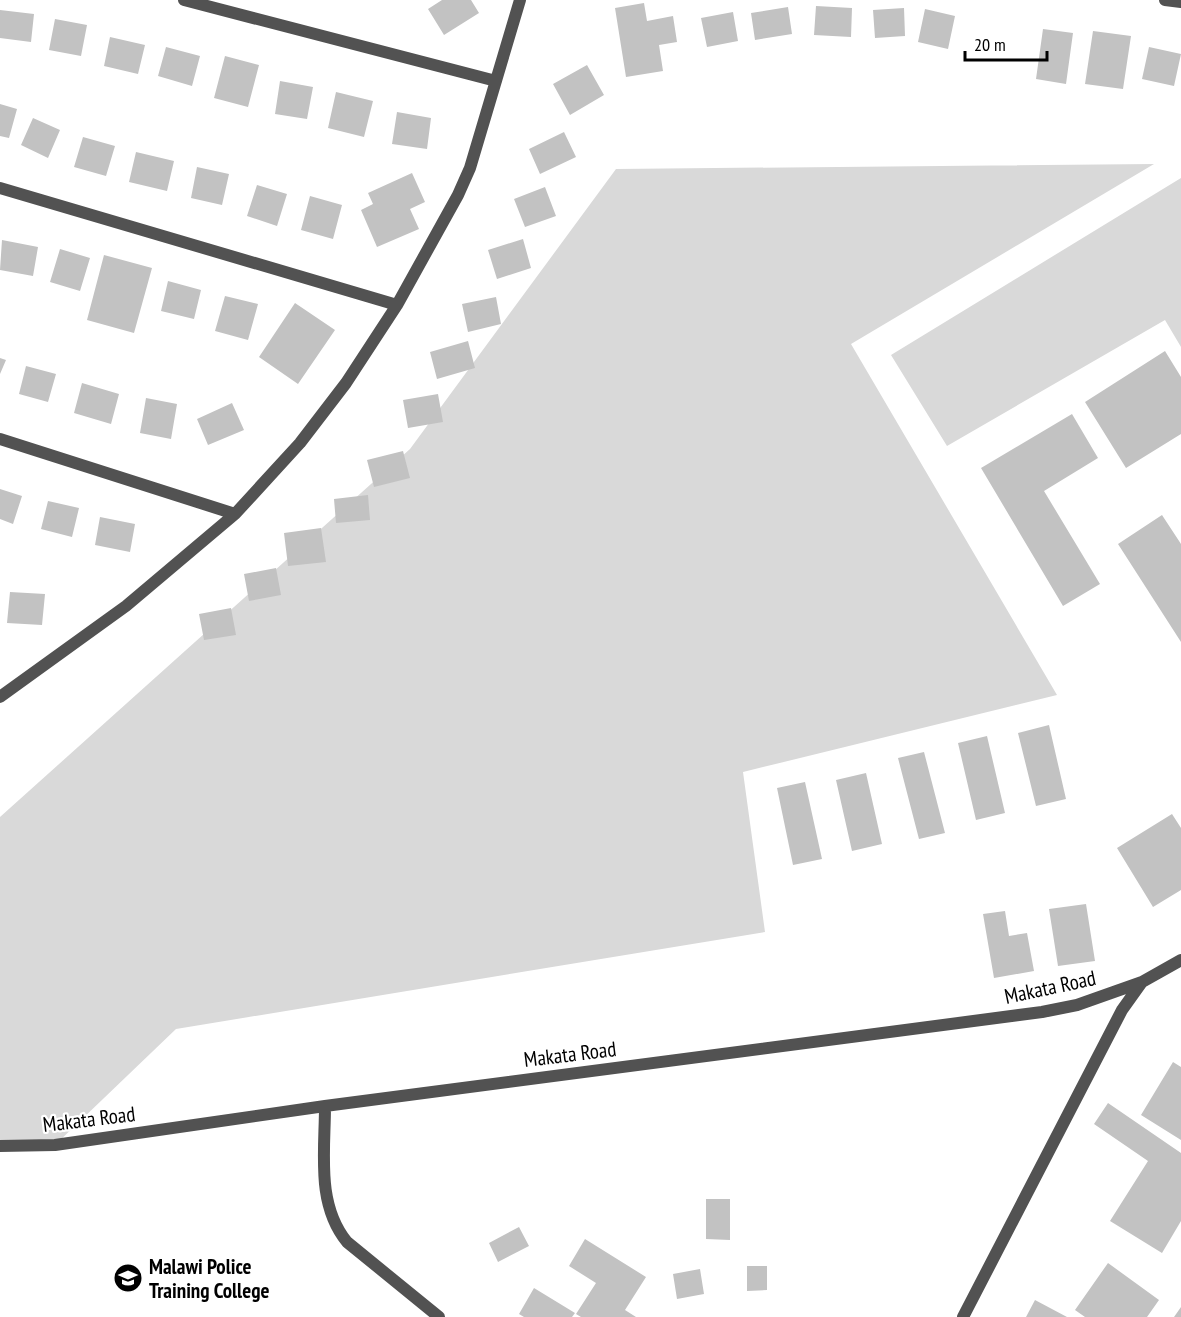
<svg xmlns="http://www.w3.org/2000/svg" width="1181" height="1317" font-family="'PT Sans Narrow',sans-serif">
<rect width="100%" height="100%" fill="#fff"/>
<path fill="#d9d9d9" d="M 1154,164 L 851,344 L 1057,695 L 743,772 L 765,932 L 176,1029 L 55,1145 L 0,1146 L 0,817 L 410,449 L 616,169 Z
M 1181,178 L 1181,347 L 1165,320 L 947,446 L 891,355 Z"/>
<path fill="#c2c2c2" d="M 442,0 L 471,0 L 479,13 L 444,35 L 428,9 Z
M 644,3 L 647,21 L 673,16 L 677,42 L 659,45 L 663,71 L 626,77 L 615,8 Z
M 816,6 L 852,8 L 851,37 L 814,35 Z
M 788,7 L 792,34 L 755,40 L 751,13 Z
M 904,8 L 905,36 L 875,38 L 873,10 Z
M 925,9 L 955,16 L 948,49 L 918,42 Z
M 0,10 L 34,14 L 31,42 L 0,38 Z
M 733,12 L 738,41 L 707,47 L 701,18 Z
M 55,19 L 87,25 L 81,56 L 49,50 Z
M 1043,29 L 1073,33 L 1066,84 L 1036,79 Z
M 1093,31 L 1131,36 L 1123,89 L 1085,84 Z
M 110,37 L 145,45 L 138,74 L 104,66 Z
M 166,47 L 200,56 L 192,86 L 158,76 Z
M 1149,47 L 1181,54 L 1174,86 L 1142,79 Z
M 225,56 L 259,65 L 248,107 L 214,98 Z
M 587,65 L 604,95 L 570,115 L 553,84 Z
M 280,81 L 313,87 L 307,119 L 275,114 Z
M 336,92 L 373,101 L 364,137 L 328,128 Z
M 0,104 L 17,109 L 9,138 L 0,136 Z
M 397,112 L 431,118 L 427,149 L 392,144 Z
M 33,118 L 60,130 L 48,158 L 21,145 Z
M 564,132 L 576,157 L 540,174 L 529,149 Z
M 83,137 L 115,146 L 106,176 L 74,167 Z
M 136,152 L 174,161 L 167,191 L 129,182 Z
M 197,167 L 229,174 L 222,205 L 191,198 Z
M 412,173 L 425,202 L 410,209 L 419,229 L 377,247 L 361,210 L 373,204 L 368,193 Z
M 257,185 L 287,194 L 277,226 L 247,216 Z
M 545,187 L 556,216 L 525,227 L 514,199 Z
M 310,196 L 342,205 L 333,239 L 301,230 Z
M 523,239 L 531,268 L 497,279 L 488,250 Z
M 2,240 L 38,247 L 33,276 L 0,270 Z
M 60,249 L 90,258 L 80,291 L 50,282 Z
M 104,255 L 152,268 L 134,333 L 87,320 Z
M 168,281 L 201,290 L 194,319 L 161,311 Z
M 225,296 L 258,304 L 248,340 L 215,331 Z
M 496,297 L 501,324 L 468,332 L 462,304 Z
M 295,303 L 335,330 L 298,384 L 259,357 Z
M 468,341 L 475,368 L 437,379 L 430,352 Z
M 1165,351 L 1181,377 L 1181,434 L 1126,468 L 1085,402 Z
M 0,358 L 6,360 L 0,374 Z
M 26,366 L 56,374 L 48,402 L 19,394 Z
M 82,383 L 119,394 L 111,424 L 74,413 Z
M 438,394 L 443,422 L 408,428 L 403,400 Z
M 146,398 L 177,404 L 171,439 L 140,433 Z
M 232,403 L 244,430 L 208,445 L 197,419 Z
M 1072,414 L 1098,458 L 1044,491 L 1100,584 L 1063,606 L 981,468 Z
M 403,451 L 410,478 L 374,487 L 367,460 Z
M 0,489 L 22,496 L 13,524 L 0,519 Z
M 368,495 L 370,520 L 336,523 L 334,499 Z
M 48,501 L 79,508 L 72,537 L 41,529 Z
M 1162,515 L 1181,544 L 1181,642 L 1118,544 Z
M 100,517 L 135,524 L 130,552 L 95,545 Z
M 321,528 L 326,562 L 288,566 L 284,533 Z
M 276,568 L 281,595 L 249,601 L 244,574 Z
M 10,592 L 45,594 L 42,625 L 7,623 Z
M 231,608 L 236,635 L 204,640 L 199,614 Z
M 1049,725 L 1066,799 L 1036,806 L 1018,733 Z
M 987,736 L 1005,813 L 976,820 L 958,743 Z
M 924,752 L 945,833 L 919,839 L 898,758 Z
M 866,773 L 882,844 L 852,851 L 836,780 Z
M 805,782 L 822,859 L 793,865 L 777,788 Z
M 1172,814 L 1181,828 L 1181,890 L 1153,907 L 1117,848 Z
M 1086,904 L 1095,961 L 1058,966 L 1049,909 Z
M 1005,911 L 1009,936 L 1027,933 L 1034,971 L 994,978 L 983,914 Z
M 1173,1062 L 1181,1067 L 1181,1140 L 1141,1115 Z
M 1108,1103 L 1181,1153 L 1181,1221 L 1162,1253 L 1110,1221 L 1148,1161 L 1094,1124 Z
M 706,1199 L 730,1199 L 730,1240 L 706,1239 Z
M 519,1227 L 529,1246 L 498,1262 L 489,1243 Z
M 585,1239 L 646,1277 L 625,1310 L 636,1317 L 581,1317 L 576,1314 L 596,1283 L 569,1266 Z
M 1108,1263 L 1159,1300 L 1147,1317 L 1085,1317 L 1075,1310 Z
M 747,1266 L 767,1266 L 767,1290 L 747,1291 Z
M 700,1269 L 704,1294 L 677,1299 L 673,1274 Z
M 534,1288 L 575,1313 L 572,1317 L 524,1317 L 519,1314 Z
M 1035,1300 L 1067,1317 L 1026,1317 Z
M 1181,1307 L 1181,1317 L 1174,1317 Z"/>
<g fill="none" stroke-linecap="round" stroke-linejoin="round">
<path stroke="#525252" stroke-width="12" d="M 184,0 L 496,81
M 1165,0 L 1181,2
M 0,188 L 397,305
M 0,439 L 235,514
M 0,697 L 126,606 L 235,514 L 300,443 L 346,383 L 397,305 L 458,195 L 470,168 L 520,0
M 325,1106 C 325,1152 316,1204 347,1242 L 439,1317
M 0,1146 L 55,1145 L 325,1106 L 1042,1012 L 1077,1005 L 1142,982
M 963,1317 L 1122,1010 L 1142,982 L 1181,960"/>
</g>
<defs>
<g id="university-disc" transform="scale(1.5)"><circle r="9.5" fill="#000" stroke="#fff"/><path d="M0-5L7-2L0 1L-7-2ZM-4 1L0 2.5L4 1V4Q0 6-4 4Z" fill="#fff"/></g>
</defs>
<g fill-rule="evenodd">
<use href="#university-disc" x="128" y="1278"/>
</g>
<g text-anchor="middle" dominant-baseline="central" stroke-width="4.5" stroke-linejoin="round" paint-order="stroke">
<g font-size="21" fill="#000" stroke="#fff">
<text transform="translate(1050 987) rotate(-12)">Makata Road</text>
<text transform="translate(570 1054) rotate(-7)">Makata Road</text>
<text transform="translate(89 1119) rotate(-7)">Makata Road</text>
</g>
<g font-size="21" font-weight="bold" fill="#000" stroke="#fff" text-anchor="start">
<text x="149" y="1266">Malawi Police<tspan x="149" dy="24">Training College</tspan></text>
</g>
</g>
<path d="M965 51v9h82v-9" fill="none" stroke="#000000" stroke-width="3"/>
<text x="974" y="51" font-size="18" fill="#000000" stroke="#ffffff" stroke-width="4.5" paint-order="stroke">20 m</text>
</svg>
